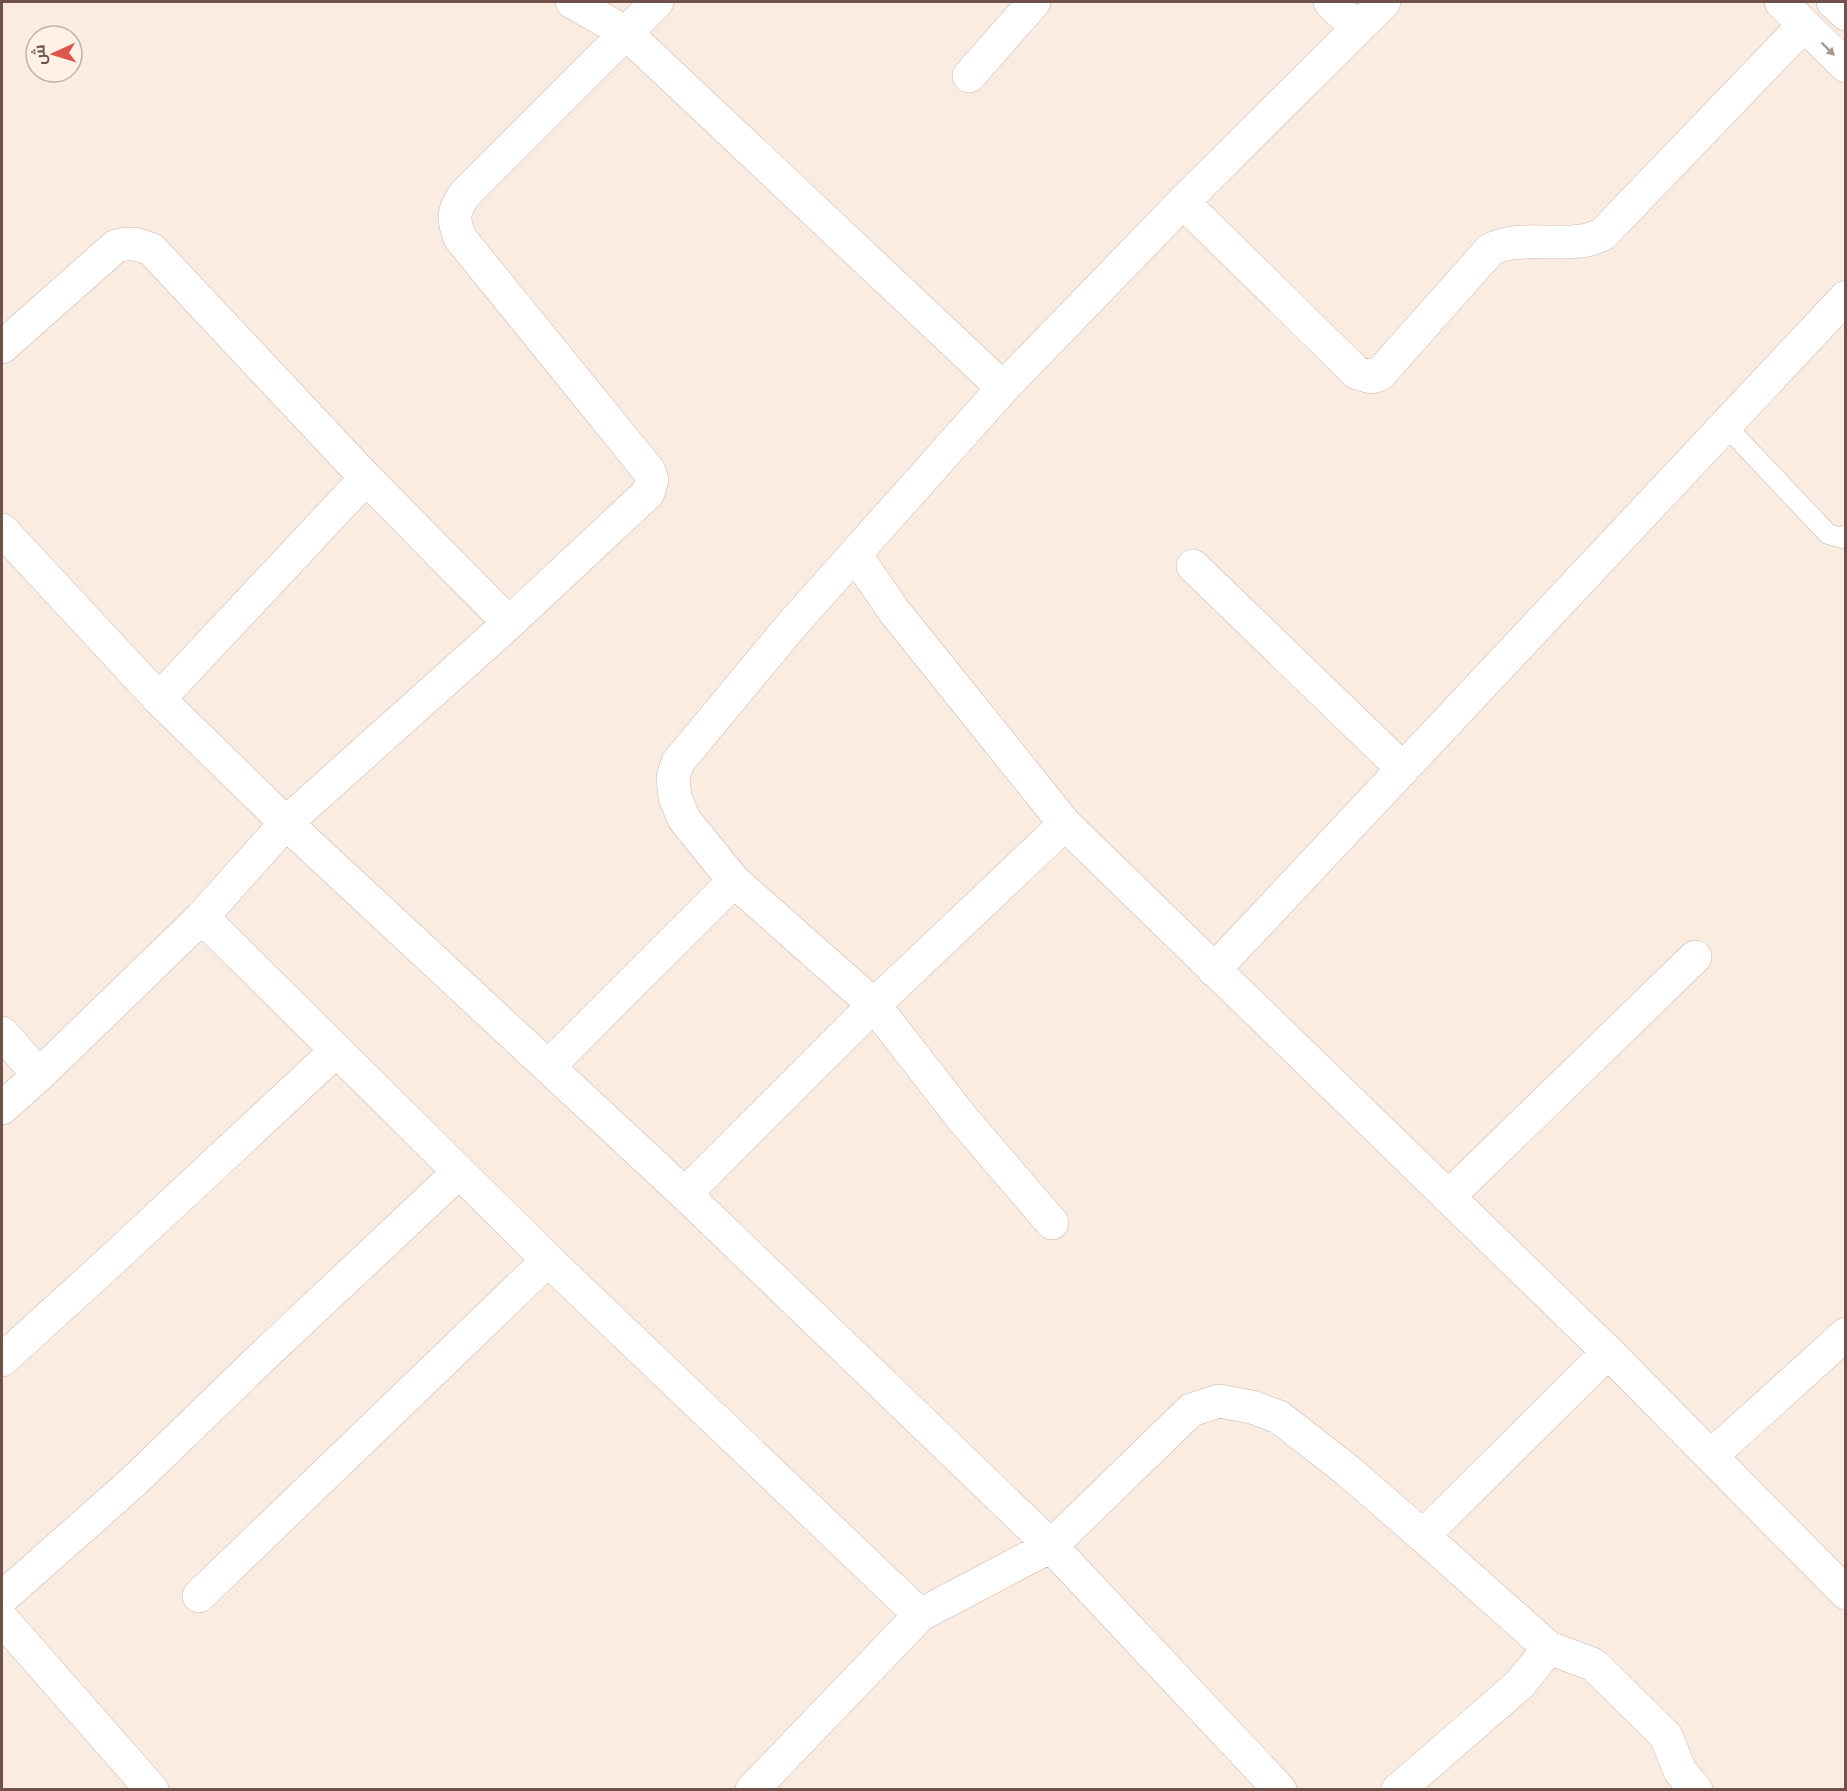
<svg xmlns="http://www.w3.org/2000/svg" width="1847" height="1791" font-family="Mulish,Cairo,sans-serif">
<rect width="100%" height="100%" fill="#faece0"/>
<g fill="none" stroke-linecap="round" stroke-linejoin="round">
<g stroke="#ccb5ab" stroke-width="21">
<path id="service" d="M 1725,425 L 1828,534 L 1842,538 L 1846,535"/>
</g>
<g stroke="#ccb5ab" stroke-width="34">
<path id="minor" d="M 572,2 L 625,32 L 1003,388
M 1330,2 L 1356,27
M 1384,2 L 1183,202 L 1003,388 L 855,554 L 894,611 L 1065,824 L 1608,1352 L 1846,1593
M 969,76 L 1034,2
M 1183,202 L 1357,373 L 1372,377 L 1379,375 L 1490,250 C 1517,236 1550,245 1580,241 C 1588,241 1596,237 1603,234 L 1804,25
M 2,347 L 116,246 C 130,242 139,244 152,250 L 366,478 L 509,623
M 2,530 L 159,699 L 286,823 L 685,1194 L 1051,1546 L 1280,1790
M 855,554 L 790,627 L 678,762 L 673,777 L 675,797 L 684,819 L 734,881 L 874,1005 L 962,1118 L 1052,1223
M 1193,566 L 1403,769
M 159,699 L 366,478
M 202,917 L 548,1260 L 920,1615
M 1214,970 L 1846,297
M 2,1033 L 39,1075
M 548,1067 L 734,881
M 2,1108 L 39,1075 L 202,917 L 286,823 L 509,623 L 648,493 L 652,480 L 649,471 L 460,238 C 453,219 452,212 465,194 L 657,2
M 685,1194 L 874,1005 L 1065,824
M 1448,1197 L 1695,957
M 2,1360 L 113,1259 L 336,1051
M 1711,1456 L 1846,1334
M 199,1596 L 548,1260
M 2,1598 L 133,1482 L 258,1361 L 458,1173
M 2,1619 L 152,1790
M 1549,1648 L 1592,1664 L 1596,1667 L 1666,1736 L 1680,1771 L 1696,1790
M 752,1790 L 920,1615 L 1051,1546 L 1191,1410 L 1219,1401 L 1252,1407 L 1279,1417 L 1347,1470 L 1423,1536 L 1608,1352
M 1398,1790 L 1519,1685 L 1549,1648 L 1423,1536"/>
</g>
<g stroke="#cfb3a8" stroke-width="34">
<path id="secondary" d="M 1781,2 L 1846,66
M 1833,2 L 1846,14"/>
</g>
<use href="#service" stroke="#fff" stroke-width="20"/>
<use href="#minor" stroke="#fff" stroke-width="33"/>
<use href="#secondary" stroke="#fff" stroke-width="33"/>
</g>
<defs><path id="oneway-solid" d="M-6-.8H1V-3.2L6.5 0L1 3.2V.8H-6Z" transform="scale(1.5)"/></defs>
<use fill="#a99792" href="#oneway-solid" transform="translate(1828 49) rotate(45)"/>
<rect width="1847" height="1791" fill="none" stroke="#6f5149" stroke-width="6"/>
<g transform="translate(54 54) rotate(266)"><circle r="28" fill="#fef1e5" stroke="#c5b1a7" stroke-width="1.5"/>
<path d="M0-4.5L10 22L0 15L-10 22Z" fill="#de564b"/>
<text y="-9" font-size="16" font-weight="bold" text-anchor="middle" fill="#6f5149">ش</text>
</g>
</svg>
